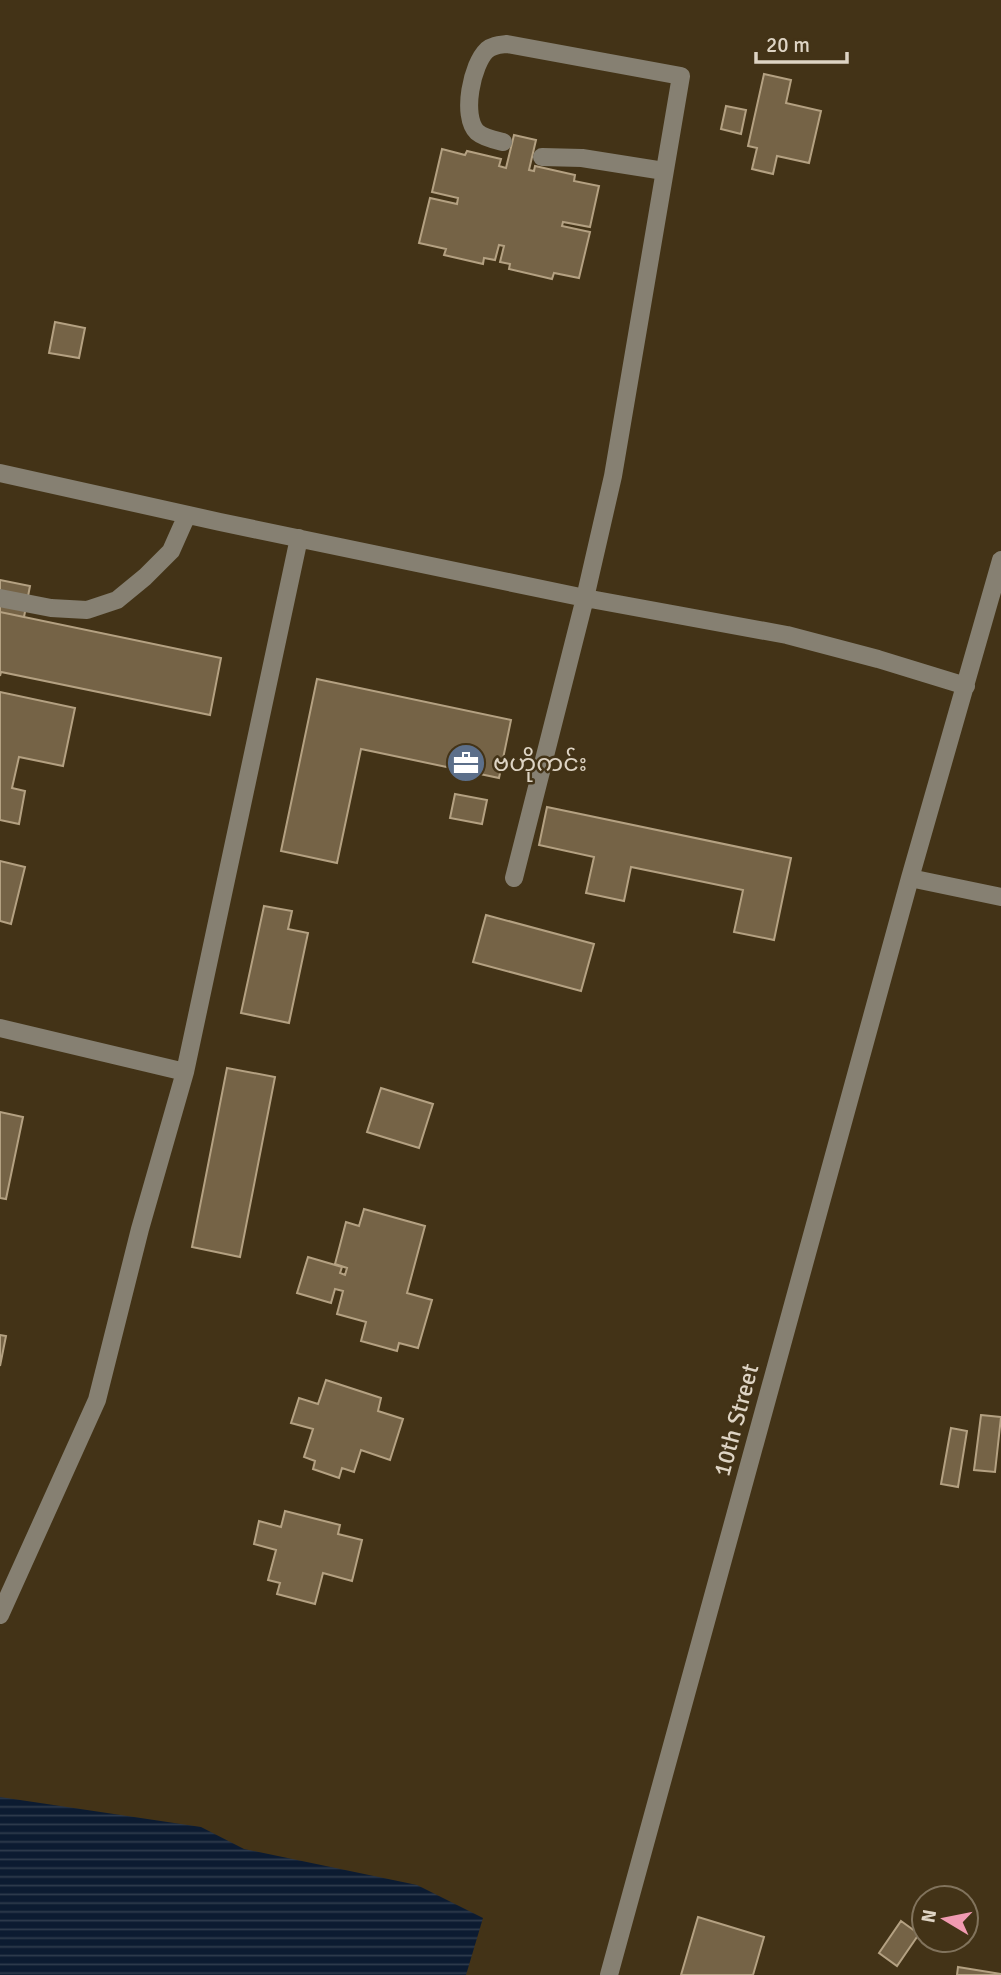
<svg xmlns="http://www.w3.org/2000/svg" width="1001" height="1975" font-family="Signika,'Noto Sans Myanmar',sans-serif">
<defs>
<pattern id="water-rules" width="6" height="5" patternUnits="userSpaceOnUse" patternTransform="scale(1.75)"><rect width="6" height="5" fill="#0c1b31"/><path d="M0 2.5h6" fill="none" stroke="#2f3b4d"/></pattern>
</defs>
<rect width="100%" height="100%" fill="#433317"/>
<path fill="url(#water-rules)" d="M 0,1797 L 201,1827 L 244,1849 L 417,1885 L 483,1918 L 466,1975 L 0,1975 Z"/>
<path fill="#756346" stroke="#b4a182" stroke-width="2" d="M 764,74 L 791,80 L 786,103 L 821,111 L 809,163 L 777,156 L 773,174 L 752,169 L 757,148 L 748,146 Z
M 726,106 L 746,110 L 741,134 L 721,129 Z
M 514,135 L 536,140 L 529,170 L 534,171 L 535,166 L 575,175 L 574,181 L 599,186 L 590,227 L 563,222 L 562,226 L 590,232 L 579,278 L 554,273 L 552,279 L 509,269 L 510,264 L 500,262 L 504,246 L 499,245 L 495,260 L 484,258 L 483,264 L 444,255 L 446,249 L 419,243 L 430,198 L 457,204 L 458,198 L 432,192 L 442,149 L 465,155 L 467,151 L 501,159 L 499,166 L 506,168 Z
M 55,322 L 85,328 L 79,358 L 49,353 Z
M 0,580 L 30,586 L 24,617 L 0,612 Z
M 0,612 L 221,658 L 210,715 L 1,672 L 0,676 Z
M 317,679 L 511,720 L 499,778 L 361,749 L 337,863 L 281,851 Z
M 0,692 L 75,708 L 63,766 L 19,757 L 12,788 L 25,791 L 19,824 L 0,820 Z
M 455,794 L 487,800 L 482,824 L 450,818 Z
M 547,807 L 791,858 L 774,940 L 734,932 L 743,890 L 631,867 L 624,901 L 586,893 L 594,857 L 539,845 Z
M 0,861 L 25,867 L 11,924 L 0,921 Z
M 264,906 L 292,911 L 288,929 L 308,933 L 289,1023 L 241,1013 Z
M 486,915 L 594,944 L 581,991 L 473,962 Z
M 227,1068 L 275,1077 L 240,1257 L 192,1247 Z
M 381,1088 L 433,1104 L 419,1148 L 367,1132 Z
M 0,1112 L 23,1117 L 6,1199 L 0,1198 Z
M 364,1209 L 425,1226 L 407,1293 L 432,1300 L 418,1348 L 399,1343 L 397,1351 L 361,1341 L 366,1322 L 337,1314 L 343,1291 L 335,1289 L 331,1303 L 297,1293 L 308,1257 L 342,1267 L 340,1273 L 345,1275 L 347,1268 L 335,1264 L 346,1222 L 359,1226 Z
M 0,1335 L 6,1336 L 0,1366 Z
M 326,1380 L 381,1398 L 378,1411 L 403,1419 L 390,1460 L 361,1450 L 354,1472 L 342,1468 L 339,1478 L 313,1469 L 315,1461 L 304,1457 L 313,1429 L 291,1423 L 299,1398 L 318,1404 Z
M 981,1415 L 1001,1417 L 995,1472 L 974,1470 Z
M 951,1428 L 967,1431 L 958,1487 L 941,1484 Z
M 285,1511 L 340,1525 L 338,1534 L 362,1540 L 352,1581 L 323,1573 L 315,1604 L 277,1594 L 280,1583 L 268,1580 L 276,1550 L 254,1544 L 259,1521 L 281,1527 Z
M 698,1917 L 764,1937 L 753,1975 L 681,1975 Z
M 901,1921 L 919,1934 L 897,1966 L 879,1953 Z
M 958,1967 L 1001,1974 L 1001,1975 L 957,1975 Z"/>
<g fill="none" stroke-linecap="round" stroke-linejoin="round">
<path stroke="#868072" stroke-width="18" d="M 503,142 C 495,140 484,138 477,132 C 461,116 472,64 487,50 C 493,45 500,45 507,44 L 681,76 L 613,476 L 585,598 L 514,878
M 542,157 L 582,158 L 664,171
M 0,473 L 220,522 L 585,598 L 787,635 L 878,659 L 966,686
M 0,598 L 51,608 L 87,610 L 117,600 L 145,577 L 171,551 L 187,515
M 910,878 L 1001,897
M 0,1028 L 185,1072
M 0,1615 L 97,1400 L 140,1229 L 185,1072 L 299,538
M 609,1975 L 910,878 L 1001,560"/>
</g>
<defs>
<g id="office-disc" transform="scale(2.0125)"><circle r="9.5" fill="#5c6f8a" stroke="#433317"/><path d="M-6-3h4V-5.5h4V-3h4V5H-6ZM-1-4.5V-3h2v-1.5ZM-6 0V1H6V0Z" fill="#fff"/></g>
</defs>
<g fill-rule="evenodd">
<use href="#office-disc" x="466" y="763"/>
</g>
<g text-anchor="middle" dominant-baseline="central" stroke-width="5" stroke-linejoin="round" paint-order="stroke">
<g font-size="24" fill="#ded4c4" stroke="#433317" text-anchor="start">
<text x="493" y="763">ဗဟိုကင်း</text>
</g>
<g font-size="24" fill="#ded4c4" stroke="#433317">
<text transform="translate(736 1420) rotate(-75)">10th Street</text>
</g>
</g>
<g transform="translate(945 1919) rotate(280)"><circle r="33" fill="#433317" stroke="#81735c" stroke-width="2"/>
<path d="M0-5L12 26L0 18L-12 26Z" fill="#f19ab1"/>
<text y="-10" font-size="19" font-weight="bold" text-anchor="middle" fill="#ded4c4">N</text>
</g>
<path d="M756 52v10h91v-10" fill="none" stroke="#ded4c4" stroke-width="3.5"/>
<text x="766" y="52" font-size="21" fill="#ded4c4" stroke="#433317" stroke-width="5" paint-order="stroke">20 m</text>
</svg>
